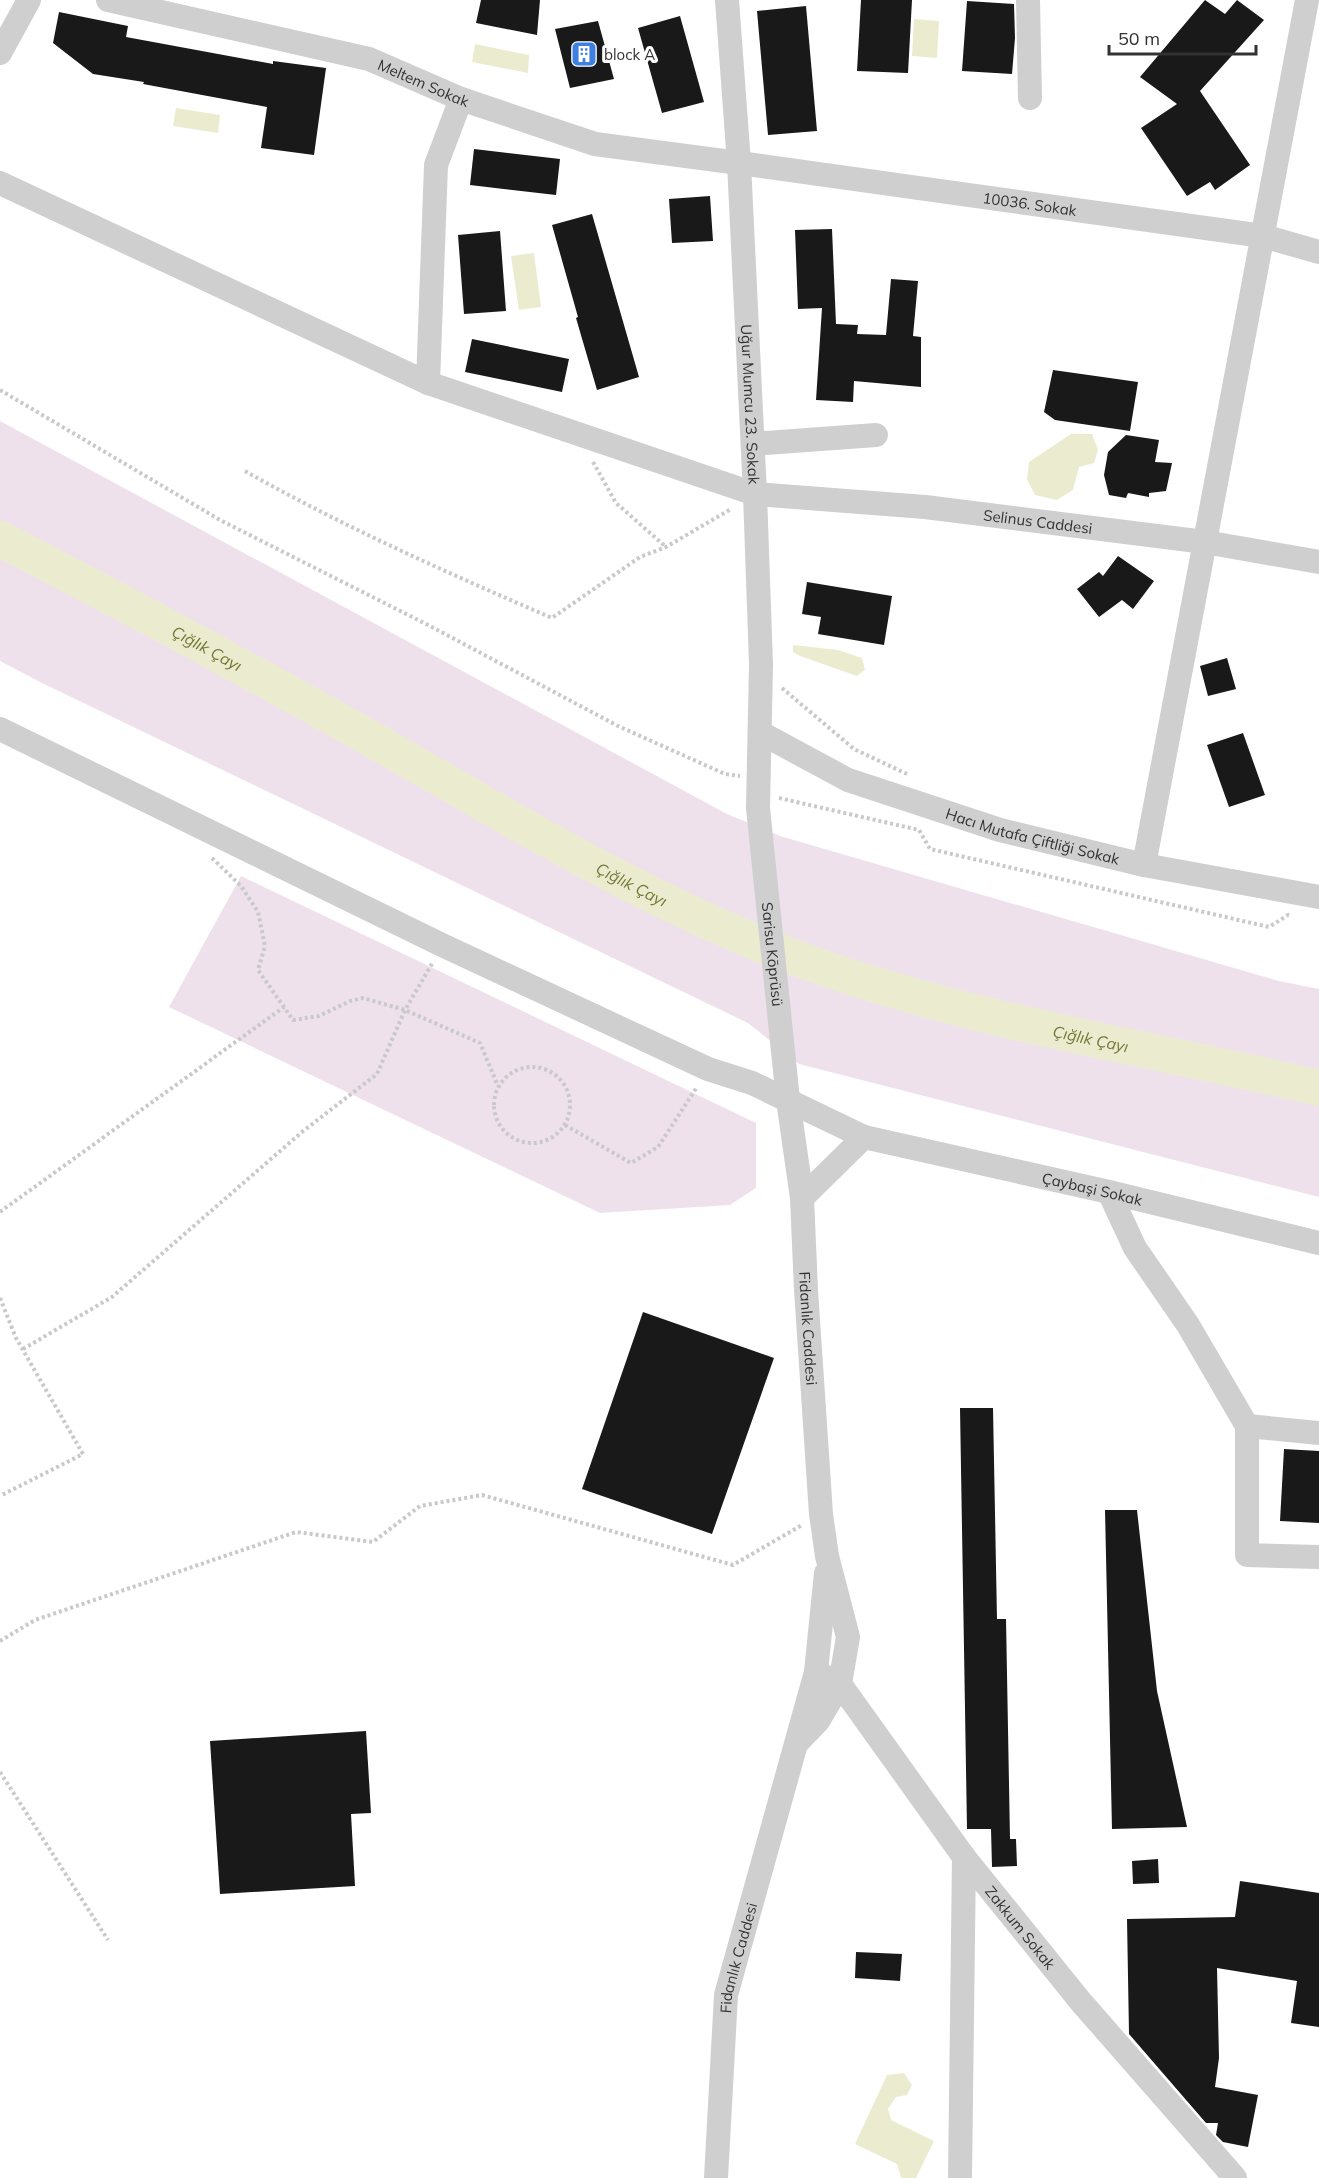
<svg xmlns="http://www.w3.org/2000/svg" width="1319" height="2178" font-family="Mulish,sans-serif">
<rect width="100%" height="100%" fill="#fff"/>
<path fill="#eee1ec" d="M 0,421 L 727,814 L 780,836 L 1279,981 L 1319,989 L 1319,1197 L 799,1064 L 748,1023 L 42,683 L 0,661 Z
M 241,876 L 756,1123 L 756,1188 L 730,1205 L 600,1213 L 169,1007 Z"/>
<path fill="#ebeccf" d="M 914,19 L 939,21 L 937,58 L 912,56 Z
M 475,44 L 529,55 L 528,73 L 472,62 Z
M 176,108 L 220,115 L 218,133 L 173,126 Z
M 534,253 L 541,307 L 519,310 L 511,256 Z
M 1071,434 L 1092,434 L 1098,450 L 1094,463 L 1079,467 L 1073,490 L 1057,500 L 1035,495 L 1027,479 L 1029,462 Z
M 793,645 L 838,650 L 862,658 L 865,670 L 857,676 L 800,656 L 793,652 Z
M 904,2073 L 912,2085 L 907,2095 L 896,2097 L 888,2109 L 891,2120 L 934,2141 L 916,2178 L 901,2178 L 897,2164 L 855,2144 L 887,2075 Z"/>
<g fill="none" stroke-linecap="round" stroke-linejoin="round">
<path stroke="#ebeccf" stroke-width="36" id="s1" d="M 0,539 C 129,605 256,674 382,745 C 516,822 648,902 793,957 C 965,1021 1141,1046 1319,1088"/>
</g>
<path fill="#191919" d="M 481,0 L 540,0 L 537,35 L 476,23 Z
M 861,0 L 912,0 L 908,73 L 857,71 Z
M 1205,0 L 1225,14 L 1237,0 L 1264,20 L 1200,91 L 1250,165 L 1215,190 L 1210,182 L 1187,196 L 1141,128 L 1177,104 L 1140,77 Z
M 967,1 L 1014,4 L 1015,38 L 1012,74 L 962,71 Z
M 806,6 L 817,131 L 768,135 L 757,11 Z
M 59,12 L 128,26 L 126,37 L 273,64 L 273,61 L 326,68 L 314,155 L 261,148 L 267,107 L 143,84 L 144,82 L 93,74 L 53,43 Z
M 680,16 L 704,102 L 662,113 L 638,28 Z
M 598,21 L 614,79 L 570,88 L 555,29 Z
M 474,149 L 560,159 L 556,195 L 470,185 Z
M 710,196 L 713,241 L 672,243 L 669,199 Z
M 592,214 L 639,377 L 597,390 L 576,318 L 578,317 L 552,225 Z
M 832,229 L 836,324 L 858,325 L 857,334 L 886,335 L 891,279 L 918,281 L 913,336 L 921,337 L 921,387 L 854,381 L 853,402 L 816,400 L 822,308 L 798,309 L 795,230 Z
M 500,231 L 506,311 L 464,314 L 458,235 Z
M 472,339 L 569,359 L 562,392 L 465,372 Z
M 1053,370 L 1138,382 L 1130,431 L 1055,420 L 1044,412 Z
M 1126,435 L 1159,440 L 1155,462 L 1172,463 L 1166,491 L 1149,493 L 1149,497 L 1128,493 L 1126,498 L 1109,495 L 1104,475 L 1108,452 Z
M 1118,556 L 1154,581 L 1133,609 L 1122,600 L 1099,617 L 1077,589 L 1099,572 L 1103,576 Z
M 807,582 L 892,596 L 884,645 L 818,634 L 821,617 L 802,614 Z
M 1227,658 L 1236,689 L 1208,696 L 1200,666 Z
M 1243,733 L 1265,795 L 1229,807 L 1207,745 Z
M 643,1312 L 774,1358 L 712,1534 L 582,1489 Z
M 960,1408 L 993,1408 L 997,1619 L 1006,1619 L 1010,1839 L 1016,1839 L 1017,1866 L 992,1867 L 991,1829 L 967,1829 Z
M 1284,1449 L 1319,1451 L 1319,1523 L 1280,1521 Z
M 1105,1510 L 1137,1510 L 1157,1691 L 1187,1827 L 1112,1829 Z
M 366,1731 L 371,1813 L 351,1814 L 355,1886 L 220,1894 L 210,1741 Z
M 1158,1859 L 1159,1883 L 1133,1884 L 1132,1861 Z
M 1240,1881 L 1319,1893 L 1319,2027 L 1291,2023 L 1297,1981 L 1217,1968 L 1219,2058 L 1215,2087 L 1258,2095 L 1248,2147 L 1223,2142 L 1216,2135 L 1218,2123 L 1206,2123 L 1129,2034 L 1127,1919 L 1235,1917 Z
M 856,1952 L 902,1954 L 900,1981 L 855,1978 Z"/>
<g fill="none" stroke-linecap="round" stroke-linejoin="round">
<path stroke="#c9c9c9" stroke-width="4" stroke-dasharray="3 3" stroke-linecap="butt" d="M 0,390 L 220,520 L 430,626 L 618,726 L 725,774 L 740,776
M 593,462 L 616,503 L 666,547
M 245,471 C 344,527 448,573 552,618 L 640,557 L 666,547 L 731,509
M 782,688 L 854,749 L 909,775
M 779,798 L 919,830 L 930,849 L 1269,927 L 1288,915 L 1292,916
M 212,858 L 241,886 L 258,912 L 265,946 L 258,970 L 293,1020 L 319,1016 L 350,1001 L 363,998 L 405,1010 L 480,1043 L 498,1086
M494 1105a38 38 0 1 1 76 0a38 38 0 1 1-76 0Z
M 565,1125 L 631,1163 L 658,1147 L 697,1087
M 0,1212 L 284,1007
M 0,1298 L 16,1338 L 83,1454 L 0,1496
M 23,1349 L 112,1297 L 302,1132 L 377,1074 L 405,1010 L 433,962
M 0,1641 L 35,1620 L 296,1532 L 373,1542 L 420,1506 L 482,1495 L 733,1565 L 802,1525
M 0,1772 L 108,1940"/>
<g stroke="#cfcfcf" stroke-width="24">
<path id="s2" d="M 108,0 L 369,59 L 461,99 L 595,144 L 739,163 L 1263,236 L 1319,252"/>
<path id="s3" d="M 727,0 L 739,163 L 755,494 L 761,664 L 758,808 L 788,1100 L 802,1198 L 806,1290 L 821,1514 L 827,1556 L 848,1637 L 840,1684 L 818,1721 L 797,1743"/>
<path d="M 1028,0 L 1030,98"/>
<path d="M 0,53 L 29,0"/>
<path id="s4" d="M 0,183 L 428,383 L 755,494 L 925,507 L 1205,542 L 1319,562"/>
<path d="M 428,383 L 436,165 L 461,99"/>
<path d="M 753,444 L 876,435"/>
<path d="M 0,729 L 442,945 L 708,1069 L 752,1083 L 864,1137 L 802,1198"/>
<path id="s5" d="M 761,733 L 848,780 L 1000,830 L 1144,865 L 1319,897"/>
<path d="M 1144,865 L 1307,0"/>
<path id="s6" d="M 864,1137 L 1109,1192 L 1319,1243"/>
<path d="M 1109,1192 L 1135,1248 L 1188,1325 L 1247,1426 L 1247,1555 L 1319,1557"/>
<path d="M 1247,1426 L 1319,1433"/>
<path id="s7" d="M 816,1672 L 840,1684 L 964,1857 L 1081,2002 L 1235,2178"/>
<path id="s8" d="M 716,2178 L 726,1995 L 816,1672 L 826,1573"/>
<path d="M 960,2178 L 964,1857"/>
</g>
</g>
<defs>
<g id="building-square" transform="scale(1.35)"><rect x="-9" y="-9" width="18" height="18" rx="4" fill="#3e7fe0" stroke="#fff"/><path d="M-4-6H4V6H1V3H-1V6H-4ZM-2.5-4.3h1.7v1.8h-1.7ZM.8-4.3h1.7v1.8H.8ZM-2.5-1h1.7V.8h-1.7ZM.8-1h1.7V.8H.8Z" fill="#fff"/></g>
</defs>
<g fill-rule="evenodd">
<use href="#building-square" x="584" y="54"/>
</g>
<g text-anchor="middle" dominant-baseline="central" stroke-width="6" stroke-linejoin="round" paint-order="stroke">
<g font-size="15" fill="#323232" stroke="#fff" text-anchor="start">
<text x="604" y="54">block A</text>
</g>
<g font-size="15" fill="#323232" stroke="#fff">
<text stroke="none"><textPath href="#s2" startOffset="327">Meltem Sokak</textPath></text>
<text stroke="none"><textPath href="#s2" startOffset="948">10036. Sokak</textPath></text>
<text stroke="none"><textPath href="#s3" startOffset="405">Uğur Mumcu 23. Sokak</textPath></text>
<text stroke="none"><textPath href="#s4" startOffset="1102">Selinus Caddesi</textPath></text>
<text stroke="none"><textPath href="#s5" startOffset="292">Hacı Mutafa Çiftliği Sokak</textPath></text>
<text stroke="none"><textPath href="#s3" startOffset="956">Sarisu Kōprüsü</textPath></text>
<text stroke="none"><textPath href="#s6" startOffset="234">Çaybaşi Sokak</textPath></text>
<text stroke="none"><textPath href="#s3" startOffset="1332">Fidanlık Caddesi</textPath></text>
<text stroke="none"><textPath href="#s7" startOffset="330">Zakkum Sokak</textPath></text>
<text stroke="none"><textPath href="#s8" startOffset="222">Fidanlık Caddesi</textPath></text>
</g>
<g font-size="16" font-style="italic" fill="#757938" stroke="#fff">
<text stroke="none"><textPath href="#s1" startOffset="234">Çığlık Çayı</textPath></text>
<text stroke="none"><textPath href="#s1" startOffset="720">Çığlık Çayı</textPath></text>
<text stroke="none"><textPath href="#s1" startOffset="1206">Çığlık Çayı</textPath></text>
</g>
</g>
<path d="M1109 45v9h147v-9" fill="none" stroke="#323232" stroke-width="3"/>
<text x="1118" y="45" font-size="18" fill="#323232" stroke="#ffffff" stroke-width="4.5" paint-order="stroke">50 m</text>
</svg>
